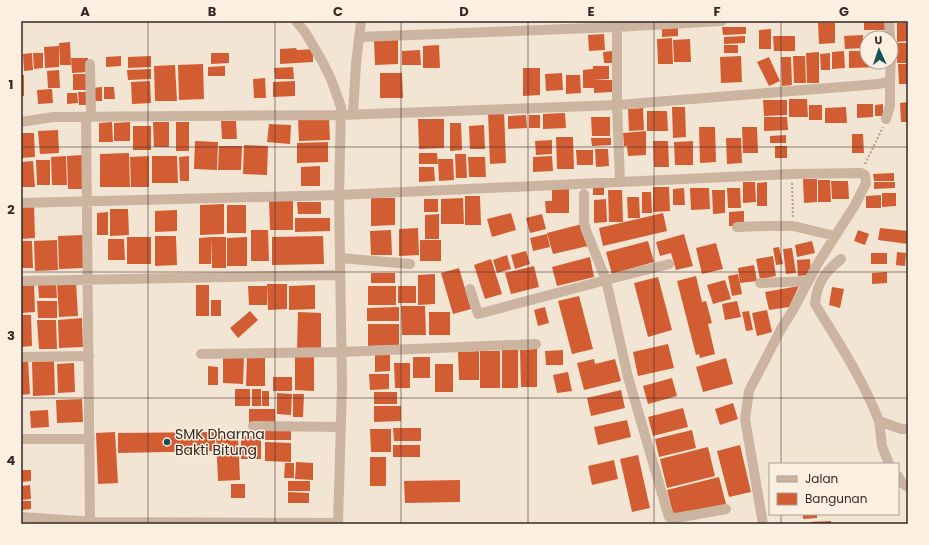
<svg xmlns="http://www.w3.org/2000/svg" width="929" height="545" font-family="Poppins,sans-serif">
<rect width="100%" height="100%" fill="#f3e5d4"/>
<path fill="#d25d33" d="M 864,21 L 885,21 L 886,30 L 864,30 Z
M 818,23 L 835,23 L 835,43 L 819,44 Z
M 897,23 L 908,23 L 908,41 L 897,42 Z
M 678,27 L 678,36 L 662,37 L 662,28 Z
M 722,27 L 746,27 L 746,34 L 723,35 Z
M 771,29 L 771,49 L 759,49 L 759,30 Z
M 604,34 L 605,50 L 589,51 L 588,35 Z
M 863,35 L 863,48 L 845,49 L 844,36 Z
M 745,36 L 745,43 L 724,44 L 724,37 Z
M 773,36 L 795,36 L 795,51 L 774,51 Z
M 672,38 L 673,64 L 658,64 L 657,39 Z
M 398,39 L 398,64 L 375,65 L 374,40 Z
M 690,39 L 691,62 L 674,62 L 673,40 Z
M 70,42 L 71,65 L 60,65 L 59,43 Z
M 896,43 L 908,43 L 908,63 L 897,63 Z
M 439,45 L 440,68 L 423,68 L 423,46 Z
M 724,45 L 738,45 L 738,53 L 724,53 Z
M 59,46 L 59,67 L 45,68 L 44,47 Z
M 296,48 L 297,50 L 313,49 L 313,62 L 280,64 L 280,49 Z
M 420,50 L 421,65 L 402,65 L 402,51 Z
M 612,51 L 612,63 L 604,63 L 603,52 Z
M 844,51 L 845,68 L 832,69 L 832,52 Z
M 849,51 L 867,51 L 867,62 L 880,62 L 880,67 L 849,68 Z
M 819,52 L 819,83 L 807,83 L 806,53 Z
M 32,53 L 33,70 L 24,71 L 23,54 Z
M 33,53 L 43,53 L 43,68 L 34,69 Z
M 211,53 L 229,53 L 229,63 L 211,64 Z
M 830,53 L 830,70 L 821,70 L 820,54 Z
M 121,56 L 121,66 L 106,67 L 106,57 Z
M 151,56 L 151,67 L 128,68 L 128,57 Z
M 741,56 L 742,82 L 721,83 L 720,57 Z
M 793,56 L 805,56 L 806,83 L 794,83 Z
M 769,57 L 780,81 L 769,86 L 757,62 Z
M 781,57 L 791,57 L 792,85 L 782,86 Z
M 71,58 L 88,58 L 89,72 L 72,73 Z
M 203,64 L 204,99 L 179,100 L 178,65 Z
M 898,64 L 908,64 L 908,84 L 899,84 Z
M 175,65 L 177,101 L 155,101 L 154,66 Z
M 225,66 L 225,76 L 208,76 L 208,67 Z
M 593,66 L 609,66 L 609,79 L 593,80 L 612,80 L 612,92 L 594,93 L 594,88 L 583,88 L 583,70 L 593,69 Z
M 293,67 L 294,79 L 275,79 L 274,68 Z
M 523,68 L 540,68 L 540,95 L 523,96 Z
M 151,69 L 151,79 L 128,80 L 127,70 Z
M 59,70 L 60,88 L 48,88 L 47,71 Z
M 380,73 L 402,73 L 403,98 L 380,98 Z
M 562,73 L 563,90 L 546,91 L 545,74 Z
M 73,74 L 86,74 L 87,90 L 73,90 Z
M 21,75 L 24,75 L 24,96 L 21,96 Z
M 566,75 L 580,75 L 581,93 L 566,94 Z
M 265,78 L 266,98 L 254,98 L 253,79 Z
M 150,81 L 151,103 L 132,104 L 131,82 Z
M 295,81 L 295,96 L 273,97 L 273,82 Z
M 102,87 L 102,101 L 93,101 L 92,88 Z
M 104,87 L 114,87 L 115,99 L 104,99 Z
M 52,89 L 53,103 L 38,104 L 37,90 Z
M 78,92 L 87,92 L 88,105 L 79,105 Z
M 67,93 L 77,93 L 78,103 L 67,104 Z
M 789,99 L 807,99 L 808,117 L 789,117 Z
M 763,100 L 787,100 L 787,115 L 764,116 Z
M 908,102 L 908,122 L 901,122 L 900,103 Z
M 857,104 L 873,104 L 873,117 L 857,118 Z
M 883,104 L 883,116 L 875,116 L 875,105 Z
M 809,105 L 822,105 L 822,120 L 809,120 Z
M 672,107 L 685,107 L 686,137 L 673,138 Z
M 846,107 L 847,123 L 825,123 L 825,108 Z
M 643,108 L 644,130 L 629,131 L 628,109 Z
M 504,111 L 506,163 L 490,164 L 488,112 Z
M 647,111 L 667,111 L 668,131 L 647,131 Z
M 565,113 L 566,128 L 543,129 L 543,114 Z
M 526,115 L 527,128 L 508,129 L 508,116 Z
M 529,115 L 540,115 L 540,128 L 529,128 Z
M 591,117 L 610,117 L 610,136 L 592,136 Z
M 764,117 L 787,117 L 788,130 L 764,131 Z
M 329,118 L 330,140 L 299,141 L 298,119 Z
M 418,119 L 444,119 L 444,148 L 419,149 Z
M 221,121 L 236,121 L 237,139 L 222,139 Z
M 112,122 L 113,142 L 99,142 L 99,123 Z
M 130,122 L 130,141 L 114,141 L 114,123 Z
M 153,122 L 169,122 L 169,147 L 154,147 Z
M 176,122 L 189,122 L 189,151 L 176,151 Z
M 450,123 L 461,123 L 462,150 L 450,151 Z
M 269,124 L 291,125 L 290,144 L 267,142 Z
M 484,125 L 485,149 L 470,149 L 469,126 Z
M 133,126 L 151,126 L 151,150 L 133,150 Z
M 699,127 L 715,127 L 716,162 L 700,163 Z
M 742,127 L 757,127 L 758,153 L 743,153 Z
M 58,130 L 59,153 L 40,154 L 38,131 Z
M 646,131 L 646,155 L 628,156 L 627,146 L 624,146 L 623,133 Z
M 21,133 L 34,133 L 35,157 L 21,158 Z
M 852,134 L 863,134 L 864,153 L 852,153 Z
M 786,135 L 786,143 L 770,143 L 770,136 Z
M 556,137 L 573,137 L 574,169 L 557,169 Z
M 591,138 L 611,138 L 611,145 L 592,146 Z
M 726,138 L 741,138 L 742,163 L 727,164 Z
M 552,140 L 552,154 L 536,155 L 535,141 Z
M 195,141 L 218,142 L 217,170 L 194,169 Z
M 653,141 L 668,141 L 669,167 L 654,167 Z
M 693,141 L 693,165 L 675,165 L 674,142 Z
M 328,142 L 328,162 L 297,163 L 297,143 Z
M 244,145 L 268,146 L 267,175 L 243,174 Z
M 219,146 L 242,146 L 241,170 L 218,170 Z
M 775,146 L 787,146 L 787,158 L 775,158 Z
M 595,149 L 608,149 L 609,166 L 596,167 Z
M 576,150 L 593,150 L 593,165 L 577,165 Z
M 129,153 L 130,187 L 100,187 L 100,154 Z
M 419,153 L 437,153 L 438,164 L 419,164 Z
M 455,154 L 466,154 L 467,178 L 456,178 Z
M 82,155 L 84,189 L 68,189 L 67,156 Z
M 66,156 L 67,185 L 52,185 L 51,157 Z
M 149,156 L 149,187 L 131,187 L 130,157 Z
M 152,156 L 177,156 L 178,183 L 152,183 Z
M 189,156 L 189,181 L 180,181 L 179,157 Z
M 552,156 L 553,171 L 533,172 L 533,157 Z
M 468,157 L 485,157 L 486,177 L 469,177 Z
M 438,159 L 453,159 L 454,180 L 439,181 Z
M 36,160 L 50,160 L 50,185 L 37,185 Z
M 33,161 L 35,187 L 21,187 L 21,162 Z
M 320,166 L 320,186 L 301,186 L 301,167 Z
M 419,167 L 434,167 L 435,181 L 419,182 Z
M 894,173 L 894,181 L 874,181 L 873,174 Z
M 803,179 L 817,179 L 817,202 L 804,203 Z
M 818,180 L 830,180 L 831,202 L 818,202 Z
M 831,181 L 848,181 L 849,199 L 832,199 Z
M 743,182 L 755,182 L 756,202 L 743,203 Z
M 767,182 L 767,206 L 757,206 L 757,183 Z
M 874,182 L 895,182 L 895,188 L 874,189 Z
M 569,185 L 569,213 L 546,213 L 545,201 L 552,201 L 552,186 Z
M 593,186 L 604,186 L 604,195 L 593,195 Z
M 653,187 L 669,187 L 670,211 L 653,212 Z
M 684,188 L 685,205 L 673,205 L 673,189 Z
M 690,188 L 709,188 L 710,209 L 691,210 Z
M 727,188 L 740,188 L 741,208 L 728,208 Z
M 608,190 L 622,190 L 623,222 L 609,222 Z
M 712,190 L 725,190 L 725,213 L 713,214 Z
M 642,192 L 651,192 L 652,213 L 642,213 Z
M 882,193 L 896,193 L 896,206 L 882,207 Z
M 881,195 L 881,208 L 866,208 L 866,196 Z
M 465,196 L 480,196 L 481,225 L 465,225 Z
M 627,197 L 639,197 L 640,218 L 628,218 Z
M 371,198 L 395,198 L 395,225 L 371,226 Z
M 463,198 L 464,224 L 441,224 L 441,199 Z
M 424,199 L 438,199 L 438,212 L 424,212 Z
M 606,199 L 607,222 L 594,223 L 594,200 Z
M 293,200 L 293,230 L 270,230 L 269,201 Z
M 297,202 L 321,202 L 321,214 L 298,214 Z
M 224,204 L 224,234 L 200,235 L 200,205 Z
M 34,205 L 35,238 L 21,239 L 21,206 Z
M 227,205 L 246,205 L 246,233 L 227,233 Z
M 110,209 L 128,209 L 129,235 L 110,236 Z
M 177,210 L 177,231 L 155,232 L 155,211 Z
M 744,211 L 744,226 L 729,226 L 729,212 Z
M 108,212 L 108,235 L 97,235 L 97,213 Z
M 511,213 L 516,230 L 492,237 L 487,219 Z
M 663,213 L 667,231 L 603,246 L 599,228 Z
M 439,214 L 439,239 L 425,239 L 425,215 Z
M 542,214 L 546,229 L 530,233 L 526,218 Z
M 295,218 L 330,218 L 330,231 L 295,232 Z
M 582,224 L 588,246 L 553,254 L 547,233 Z
M 418,228 L 419,255 L 399,256 L 399,229 Z
M 880,228 L 908,231 L 908,244 L 878,240 Z
M 251,230 L 268,230 L 269,261 L 251,261 Z
M 391,230 L 392,255 L 371,255 L 370,231 Z
M 858,230 L 869,234 L 865,245 L 854,241 Z
M 547,234 L 550,247 L 533,251 L 530,238 Z
M 684,234 L 693,266 L 676,270 L 671,253 L 660,256 L 656,242 Z
M 83,235 L 84,268 L 59,269 L 58,236 Z
M 155,236 L 176,236 L 177,265 L 155,266 Z
M 323,236 L 324,264 L 272,265 L 272,237 Z
M 127,237 L 151,237 L 151,264 L 127,264 Z
M 211,237 L 211,264 L 199,264 L 199,238 Z
M 211,237 L 226,237 L 226,268 L 212,268 Z
M 247,237 L 247,266 L 227,266 L 227,238 Z
M 108,239 L 124,239 L 125,260 L 108,260 Z
M 57,240 L 58,270 L 35,271 L 34,241 Z
M 420,240 L 441,240 L 441,261 L 420,261 Z
M 21,241 L 32,241 L 33,268 L 21,268 Z
M 648,241 L 654,262 L 612,274 L 606,252 Z
M 812,241 L 815,253 L 797,257 L 795,245 Z
M 716,243 L 723,269 L 702,274 L 696,248 Z
M 779,247 L 783,264 L 776,265 L 773,248 Z
M 792,248 L 796,273 L 786,274 L 783,249 Z
M 526,251 L 530,264 L 515,269 L 511,255 Z
M 897,252 L 906,253 L 905,266 L 896,265 Z
M 871,253 L 887,253 L 887,264 L 871,264 Z
M 507,255 L 511,269 L 497,273 L 493,260 Z
M 773,256 L 776,276 L 760,279 L 756,259 Z
M 590,257 L 594,277 L 557,286 L 552,267 Z
M 491,259 L 502,294 L 485,299 L 474,265 Z
M 810,259 L 811,275 L 798,276 L 797,260 Z
M 754,265 L 757,281 L 740,283 L 738,268 Z
M 534,266 L 539,287 L 511,294 L 505,273 Z
M 459,268 L 471,309 L 453,314 L 441,273 Z
M 887,272 L 887,283 L 872,284 L 872,273 Z
M 371,273 L 395,273 L 395,283 L 371,283 Z
M 435,274 L 435,304 L 418,305 L 418,275 Z
M 738,274 L 742,294 L 732,296 L 728,276 Z
M 696,276 L 702,302 L 706,301 L 712,323 L 708,324 L 715,354 L 700,358 L 699,354 L 696,355 L 677,281 Z
M 658,277 L 672,330 L 648,337 L 634,283 Z
M 725,280 L 731,299 L 713,304 L 707,285 Z
M 56,282 L 57,298 L 39,298 L 38,283 Z
M 76,282 L 78,316 L 59,317 L 57,283 Z
M 34,283 L 35,312 L 21,313 L 21,284 Z
M 267,284 L 287,284 L 287,309 L 268,310 Z
M 196,285 L 209,285 L 209,316 L 196,316 Z
M 315,285 L 315,309 L 289,310 L 289,286 Z
M 248,286 L 267,286 L 267,305 L 249,305 Z
M 368,286 L 396,286 L 396,305 L 368,305 Z
M 398,286 L 416,286 L 416,303 L 398,303 Z
M 799,286 L 789,307 L 769,310 L 765,292 Z
M 832,287 L 844,289 L 840,308 L 829,305 Z
M 579,296 L 593,349 L 572,354 L 558,301 Z
M 211,300 L 221,300 L 221,316 L 211,316 Z
M 37,301 L 57,301 L 57,318 L 38,318 Z
M 737,301 L 741,317 L 725,320 L 722,304 Z
M 401,306 L 425,306 L 426,335 L 402,335 Z
M 399,307 L 399,321 L 367,321 L 367,308 Z
M 545,307 L 549,323 L 538,326 L 534,310 Z
M 767,310 L 772,332 L 757,336 L 752,313 Z
M 250,311 L 258,320 L 238,338 L 230,328 Z
M 749,311 L 753,330 L 746,331 L 742,312 Z
M 298,312 L 321,313 L 321,349 L 297,349 Z
M 429,312 L 450,312 L 450,335 L 429,335 Z
M 21,315 L 31,315 L 32,346 L 21,347 Z
M 82,318 L 83,347 L 59,348 L 58,320 Z
M 37,320 L 56,320 L 57,349 L 39,349 Z
M 368,324 L 399,324 L 399,345 L 368,346 Z
M 668,344 L 674,368 L 638,376 L 633,352 Z
M 518,348 L 518,388 L 502,388 L 502,349 Z
M 537,349 L 537,387 L 521,387 L 520,350 Z
M 563,350 L 563,365 L 546,365 L 545,351 Z
M 479,351 L 479,380 L 459,380 L 458,352 Z
M 480,351 L 500,351 L 500,388 L 480,388 Z
M 375,354 L 390,354 L 390,371 L 375,372 Z
M 247,355 L 265,356 L 265,386 L 246,386 Z
M 295,356 L 314,357 L 314,391 L 295,390 Z
M 413,357 L 430,357 L 430,378 L 413,378 Z
M 223,358 L 244,358 L 243,384 L 223,383 Z
M 726,358 L 733,384 L 703,392 L 696,367 Z
M 594,359 L 595,364 L 615,359 L 621,381 L 584,390 L 577,363 Z
M 28,360 L 30,394 L 21,395 L 21,361 Z
M 54,361 L 55,395 L 33,396 L 32,362 Z
M 74,363 L 75,392 L 58,393 L 57,364 Z
M 394,363 L 410,363 L 410,388 L 395,388 Z
M 435,364 L 453,364 L 453,392 L 435,392 Z
M 208,366 L 218,367 L 218,385 L 208,385 Z
M 568,372 L 572,391 L 557,393 L 553,375 Z
M 369,374 L 389,374 L 389,389 L 370,390 Z
M 273,377 L 292,377 L 292,391 L 273,391 Z
M 672,378 L 677,396 L 648,404 L 643,386 Z
M 235,389 L 250,389 L 250,406 L 235,406 Z
M 252,389 L 261,389 L 261,406 L 252,406 Z
M 621,390 L 625,408 L 591,416 L 587,398 Z
M 262,391 L 269,391 L 269,406 L 262,406 Z
M 374,392 L 397,392 L 397,404 L 374,404 Z
M 277,393 L 292,394 L 291,415 L 277,414 Z
M 293,394 L 304,394 L 303,417 L 293,417 Z
M 82,399 L 83,422 L 57,423 L 56,400 Z
M 733,403 L 738,419 L 720,425 L 715,409 Z
M 374,406 L 401,406 L 401,421 L 374,422 Z
M 683,408 L 688,427 L 653,436 L 648,417 Z
M 249,409 L 275,409 L 275,425 L 249,424 Z
M 48,410 L 49,427 L 31,428 L 30,411 Z
M 627,420 L 631,437 L 598,445 L 594,427 Z
M 263,426 L 291,427 L 291,440 L 263,440 Z
M 393,428 L 421,428 L 421,441 L 394,441 Z
M 370,429 L 391,429 L 391,452 L 371,452 Z
M 692,430 L 696,448 L 659,457 L 655,439 Z
M 115,432 L 118,483 L 98,484 L 96,433 Z
M 215,432 L 215,451 L 118,453 L 118,433 Z
M 238,435 L 240,480 L 218,481 L 216,436 Z
M 241,436 L 261,436 L 261,459 L 241,459 Z
M 265,442 L 291,443 L 291,462 L 265,461 Z
M 393,445 L 420,445 L 420,457 L 393,457 Z
M 740,445 L 751,492 L 729,497 L 717,451 Z
M 708,447 L 715,476 L 667,488 L 660,459 Z
M 638,455 L 650,508 L 632,512 L 620,459 Z
M 370,457 L 386,457 L 386,486 L 370,486 Z
M 614,460 L 618,479 L 592,485 L 588,466 Z
M 296,462 L 313,463 L 313,480 L 295,479 Z
M 285,463 L 294,463 L 294,478 L 284,478 Z
M 21,470 L 31,470 L 31,481 L 21,482 Z
M 719,477 L 726,504 L 674,517 L 667,490 Z
M 460,480 L 460,502 L 405,503 L 404,481 Z
M 288,481 L 310,481 L 310,491 L 288,491 Z
M 231,484 L 245,484 L 245,498 L 231,498 Z
M 30,485 L 31,499 L 21,500 L 21,486 Z
M 288,492 L 309,493 L 309,503 L 288,503 Z
M 21,501 L 31,501 L 31,509 L 21,510 Z
M 803,514 L 817,514 L 817,518 L 803,519 Z
M 831,521 L 831,524 L 810,524 L 810,522 Z"/>
<g fill="none" stroke-linecap="round" stroke-linejoin="round">
<path stroke="#b79f8a" stroke-width="2" stroke-dasharray="2 2" stroke-linecap="butt" d="M 865,164 L 883,127
M 792,183 L 793,217"/>
<path stroke="#cbb5a0" stroke-width="10" d="M 296,21 L 305,32 L 322,61 L 331,79 L 341,107 L 339,195 L 342,386 L 338,524
M 889,21 L 890,38
M 617,22 L 617,105 L 620,182
M 359,37 L 617,27 L 722,21
M 90,64 L 91,117
M 353,114 L 356,64 L 361,21
M 86,117 L 90,521
M 886,119 L 890,106 L 890,81
M 21,122 L 53,117 L 342,115 L 617,105 L 879,84 L 890,81 L 891,58
M 584,194 L 584,222 L 586,230 L 606,280 L 628,377 L 668,514 L 669,517 L 676,518 L 726,509
M 21,203 L 339,195 L 792,174 L 861,173 L 865,175 L 866,183 L 855,205 L 818,263 L 793,310 L 781,329 L 749,391 L 745,419 L 763,524
M 737,227 L 767,226 L 793,226 L 835,236
M 340,258 L 410,264
M 841,259 C 825,272 817,282 815,304 C 838,342 863,379 879,421 L 901,429 L 908,429
M 21,281 L 340,275
M 760,283 L 808,281
M 470,289 L 478,314 L 606,280 L 669,264
M 201,354 L 341,352 L 536,344
M 21,357 L 89,356
M 879,421 L 882,446 L 889,464
M 253,426 L 341,427
M 21,439 L 90,439
M 898,476 L 902,483 L 908,487
M 21,517 L 96,522 L 338,523"/>
</g>
<path fill="none" stroke="#342924" stroke-width="1" stroke-opacity="0.55" d="M 148,21 L 148,524M 275,21 L 275,524M 401,21 L 401,524M 528,21 L 528,524M 654,21 L 654,524M 781,21 L 781,464M 21,147 L 908,147M 21,272 L 908,272M 21,398 L 908,398M 781,514 L 781,524"/>
<circle fill="#165359" stroke="#faefe1" stroke-width="1.5" cx="167" cy="442" r="4"/>
<g text-anchor="middle" dominant-baseline="central" stroke-width="3" stroke-linejoin="round" paint-order="stroke">
<g font-size="14" fill="#342924" stroke="#faefe1" text-anchor="start">
<text x="175" y="434">SMK Dharma<tspan x="175" dy="16">Bakti Bitung</tspan></text>
</g>
</g>
<rect width="929" height="545" fill="none" stroke="#faefe1" stroke-width="44"/>
<rect x="769" y="463" width="130" height="52" fill="#faefe1" stroke="#aba095"/>
<rect x="777" y="476" width="20" height="6" fill="#cbb5a0" stroke="#aba095"/>
<text x="805" y="483" font-size="12" fill="#342924">Jalan</text>
<rect x="777" y="493" width="20" height="12" fill="#d25d33" stroke="#aba095"/>
<text x="805" y="503" font-size="12" fill="#342924">Bangunan</text>
<g transform="translate(879 50) rotate(357)"><circle r="19" fill="#faefe1" stroke="#aba095"/>
<path d="M0-3L7 15L0 10L-7 15Z" fill="#165359"/>
<text y="-6" font-size="11" font-weight="bold" text-anchor="middle" fill="#342924">U</text>
</g>
<rect x="22" y="22" width="885" height="501" fill="none" stroke="#342924" stroke-width="1.5"/>
<g font-size="13" text-anchor="middle" font-weight="bold" fill="#342924">
<text x="85" y="16">A</text>
<text x="212" y="16">B</text>
<text x="338" y="16">C</text>
<text x="464" y="16">D</text>
<text x="591" y="16">E</text>
<text x="717" y="16">F</text>
<text x="844" y="16">G</text>
<text x="11" y="89">1</text>
<text x="11" y="214">2</text>
<text x="11" y="340">3</text>
<text x="11" y="465">4</text>
</g>
</svg>
